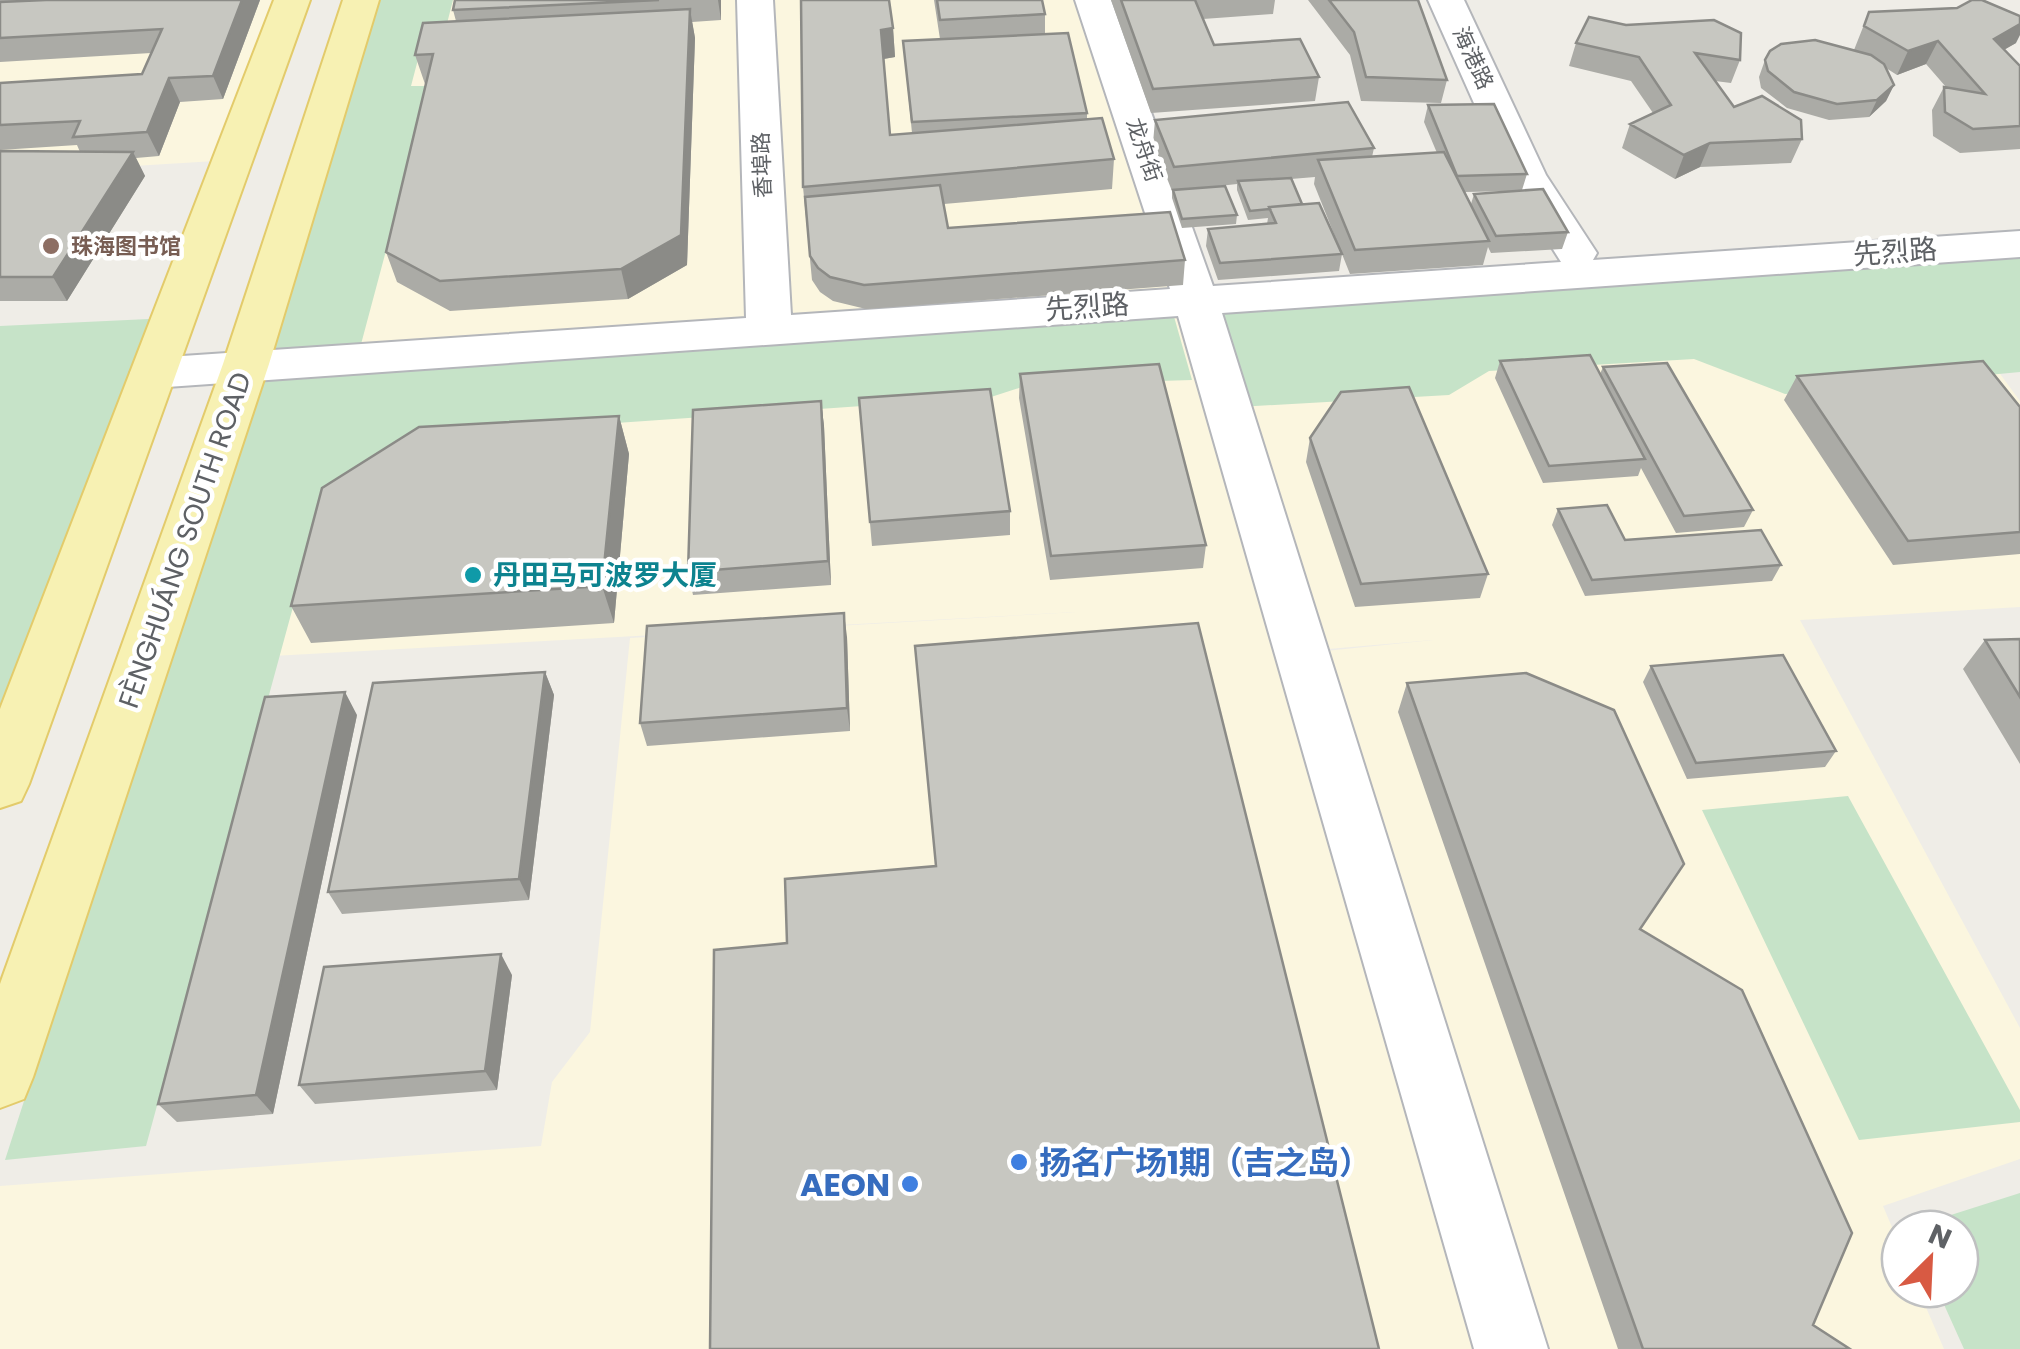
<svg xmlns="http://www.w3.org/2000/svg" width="2020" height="1349" font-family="Poppins,'Noto Sans SC',sans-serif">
<rect width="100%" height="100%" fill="#efede7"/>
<path fill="#fbf6df" d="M 0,0 L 292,0 L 232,160 L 35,172 L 0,162 Z
M 363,0 L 1092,0 L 1195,301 L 1504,1349 L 0,1349 L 0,1186 L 541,1146 L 552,1082 L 590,1032 L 630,638 L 1076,612 L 145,663 L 248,362 Z
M 1911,253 L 2020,401 L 2020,607 L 1800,620 L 2020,1028 L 2020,1159 L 1883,1206 L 1900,1246 L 1900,1289 L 1918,1289 L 1944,1349 L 1517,1349 L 1306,653 L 1433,640 L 1305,651 L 1198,300 Z"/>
<path fill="#c6e3c8" d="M 375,0 L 453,0 L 441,47 L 421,48 L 411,86 L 430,86 L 360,348 L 265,353 Z
M 2020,250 L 2020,372 L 1785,394 L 1694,359 L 1489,371 L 1449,395 L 1238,407 L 1205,305 Z
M 1171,306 L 1192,380 L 1028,385 L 991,397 L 458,434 L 314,530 L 146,1146 L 5,1160 L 259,372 Z
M 170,318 L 0,771 L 0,326 Z
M 1848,796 L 2020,1110 L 2020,1122 L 1859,1140 L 1702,810 Z
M 2020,1193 L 2020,1349 L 1964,1349 L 1937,1289 L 1960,1289 L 1960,1229 L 1910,1228 Z"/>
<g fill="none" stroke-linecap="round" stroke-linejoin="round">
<g stroke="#b4b6ba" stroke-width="4">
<path id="minor" d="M 737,0 L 773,0 L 791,315 L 1170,289 L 1075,0 L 1111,0 L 1213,286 L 1561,262 L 1506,175 L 1428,0 L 1464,0 L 1546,175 L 1597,253 L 1593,260 L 2020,231 L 2020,257 L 1222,313 L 1548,1349 L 1474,1349 L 1178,316 L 153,388 L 137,384 L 130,373 L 137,362 L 153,358 L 746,318 Z"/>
</g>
<g stroke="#e3cb6b" stroke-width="4">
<path id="major" d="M 274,0 L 310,0 L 29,784 L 21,801 L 0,808 L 0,709 Z
M 343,0 L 379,0 L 269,364 L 33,1077 L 24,1099 L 0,1108 L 0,984 L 223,364 Z"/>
</g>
<use href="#minor" fill="#fff" fill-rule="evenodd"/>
<use href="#major" fill="#f7f1b3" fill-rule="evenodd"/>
</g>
<path fill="#ababa6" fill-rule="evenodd" d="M 0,0 L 260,0 L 223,99 L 180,102 L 159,156 L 136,158 L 145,176 L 67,301 L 0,301 L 0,151 L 80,152 L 77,145 L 0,150 L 0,83 L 142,74 L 151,53 L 0,62 Z
M 455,0 L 721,0 L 721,20 L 692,22 L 695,38 L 687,265 L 628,299 L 450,311 L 397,282 L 386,252 L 426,84 L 425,84 L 415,55 L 456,21 L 453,10 Z
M 934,0 L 1042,0 L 1045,14 L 1045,34 L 1087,113 L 1087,119 L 1114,159 L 1112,189 L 944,204 L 948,228 L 1185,260 L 1183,285 L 866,309 L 833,301 L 820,292 L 812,280 L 803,187 L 893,28 L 895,57 L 884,59 L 890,135 L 912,133 L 903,41 L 940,39 Z
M 1111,0 L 1275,0 L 1273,14 L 1203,19 L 1214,45 L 1319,77 L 1315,101 L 1151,113 Z
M 1308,0 L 1418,0 L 1447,80 L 1441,103 L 1361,101 L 1350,55 Z
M 1869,12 L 2016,43 L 2004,50 L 2020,66 L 2020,149 L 1960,153 L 1933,136 L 1932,110 L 1944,87 L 1946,87 L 1926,64 L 1897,75 L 1886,68 L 1894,85 L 1886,101 L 1869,117 L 1829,120 L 1787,108 L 1761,88 L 1759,77 L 1765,60 L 1854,50 Z
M 1589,17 L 1740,60 L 1731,83 L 1715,81 L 1734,107 L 1802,139 L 1791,163 L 1700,167 L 1675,179 L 1622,148 L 1630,124 L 1653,113 L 1631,81 L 1569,66 L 1576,43 Z
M 1428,105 L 1527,174 L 1522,190 L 1568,232 L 1562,249 L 1491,253 L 1488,247 L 1483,265 L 1350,274 L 1342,254 L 1339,271 L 1218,280 L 1206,246 L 1208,229 L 1267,224 L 1268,218 L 1248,220 L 1237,190 L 1237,184 L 1219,186 L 1237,215 L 1236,224 L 1182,228 L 1172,198 L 1172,191 L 1153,143 L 1155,120 L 1374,148 L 1372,157 L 1437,153 L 1424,122 ZM 1315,177 L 1314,184 L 1340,249 L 1302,204 L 1291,179 ZM 1516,191 L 1474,194 L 1471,204 L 1465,192 Z
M 1500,361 L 1600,374 L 1603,367 L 1753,510 L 1744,527 L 1676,533 L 1641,468 L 1638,476 L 1543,483 L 1495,378 Z
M 1020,374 L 1206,545 L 1203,568 L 1050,580 L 1019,398 Z
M 1797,376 L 2020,407 L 2020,554 L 1893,565 L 1784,400 Z
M 859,398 L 1010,511 L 1010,535 L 872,546 Z
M 821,401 L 824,426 L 831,585 L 693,595 L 688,572 Z
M 619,416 L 629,454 L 614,623 L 311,643 L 291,606 Z
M 1310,438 L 1488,574 L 1480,598 L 1355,607 L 1306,462 Z
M 1558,509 L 1625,540 L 1781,565 L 1772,581 L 1585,596 L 1552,525 Z
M 847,637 L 850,731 L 647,746 L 640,723 Z
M 2020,639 L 2020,764 L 1963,669 L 1985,640 Z
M 1651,666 L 1836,751 L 1825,767 L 1687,779 L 1643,682 Z
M 545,672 L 554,695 L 529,900 L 342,914 L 328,892 Z
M 1407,683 L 1641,929 L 1813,1325 L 1850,1349 L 1618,1349 L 1398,712 Z
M 357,715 L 273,1114 L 177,1122 L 158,1104 Z
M 512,975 L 497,1090 L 315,1104 L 299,1085 Z"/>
<path fill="#8b8b87" d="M 242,0 L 260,0 L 223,99 L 213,76 Z
M 718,0 L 721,0 L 721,20 Z
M 690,9 L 695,38 L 687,265 L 628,299 L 621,269 Z
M 2020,24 L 2020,35 L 2016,43 L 1982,62 L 1994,39 Z
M 893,28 L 895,57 L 883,59 L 881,30 Z
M 1938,41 L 1926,64 L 1897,75 L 1908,51 Z
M 169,78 L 180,102 L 159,156 L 147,132 Z
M 1894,85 L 1886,101 L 1869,117 L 1877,100 Z
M 1710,143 L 1700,167 L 1675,179 L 1684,155 Z
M 133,152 L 145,176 L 67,301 L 53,277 Z
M 821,401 L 824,426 L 831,585 L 828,561 Z
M 619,416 L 629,454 L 614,623 L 602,586 Z
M 844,613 L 847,637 L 850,731 L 847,708 Z
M 545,672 L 554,695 L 529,900 L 519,879 Z
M 345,692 L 357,715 L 273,1114 L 256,1095 Z
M 501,954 L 512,975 L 497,1090 L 485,1071 Z"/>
<path fill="#c7c7c1" stroke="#8b8b87" stroke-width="2.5" d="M 46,0 L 242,0 L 213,76 L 169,78 L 147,132 L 73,137 L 80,121 L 0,125 L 0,83 L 142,74 L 162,29 L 0,38 L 0,2 Z
M 455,0 L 659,0 L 453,10 Z
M 801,0 L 889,0 L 893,28 L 881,30 L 890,135 L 1102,118 L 1114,159 L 803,187 Z
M 937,0 L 1042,0 L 1045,14 L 940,20 Z
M 1121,0 L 1195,0 L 1214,45 L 1300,39 L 1319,77 L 1153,89 Z
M 1329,0 L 1418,0 L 1447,80 L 1366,77 L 1354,32 Z
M 1972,0 L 1982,0 L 2020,16 L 2020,24 L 1994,39 L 2020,66 L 2020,126 L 1973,129 L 1945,112 L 1944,87 L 1985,94 L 1938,41 L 1908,51 L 1864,26 L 1869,12 L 1957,8 Z
M 690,9 L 681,235 L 621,269 L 440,281 L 386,252 L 433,54 L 415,55 L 423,23 Z
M 1589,17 L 1626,25 L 1714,20 L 1741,33 L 1740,60 L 1695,53 L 1734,107 L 1762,96 L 1801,120 L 1802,139 L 1710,143 L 1684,155 L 1630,124 L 1671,105 L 1639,57 L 1576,43 Z
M 1068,33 L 1087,113 L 912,122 L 903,41 Z
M 1815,40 L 1871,55 L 1884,64 L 1894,85 L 1877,100 L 1837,104 L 1794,92 L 1768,71 L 1765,60 L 1770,51 L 1781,44 Z
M 1348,102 L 1374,148 L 1174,167 L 1155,120 Z
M 1494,104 L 1527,174 L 1457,176 L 1428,105 Z
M 0,151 L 133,152 L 53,277 L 0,277 Z
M 1444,152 L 1489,241 L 1355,250 L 1318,160 Z
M 1291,178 L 1302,204 L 1269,207 L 1270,209 L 1250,211 L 1238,181 Z
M 940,185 L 948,228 L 1170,212 L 1185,260 L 864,285 L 830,277 L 818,268 L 810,256 L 805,197 Z
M 1225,186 L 1237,215 L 1182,219 L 1173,190 Z
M 1543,189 L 1568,232 L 1496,236 L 1474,194 Z
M 1319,203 L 1342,254 L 1220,263 L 1208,229 L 1276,223 L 1269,207 Z
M 1590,355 L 1645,459 L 1549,466 L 1500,361 Z
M 1983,361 L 2020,407 L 2020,532 L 1908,541 L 1797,376 Z
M 1667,363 L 1753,510 L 1684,516 L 1603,367 Z
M 1159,364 L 1206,545 L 1051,556 L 1020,374 Z
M 1409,387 L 1488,574 L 1361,584 L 1310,438 L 1341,392 Z
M 990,389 L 1010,511 L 870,522 L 859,398 Z
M 821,401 L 828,561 L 688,572 L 693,410 Z
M 619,416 L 602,586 L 291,606 L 322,488 L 419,427 Z
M 1607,505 L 1625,540 L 1761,530 L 1781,565 L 1592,580 L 1558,509 Z
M 844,613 L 847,708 L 640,723 L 647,626 Z
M 1198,623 L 1379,1349 L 710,1349 L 714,950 L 787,943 L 785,879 L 936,866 L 915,646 Z
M 2020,639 L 2020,697 L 1985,640 Z
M 1783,655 L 1836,751 L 1696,763 L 1651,666 Z
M 545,672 L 519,879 L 328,892 L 373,683 Z
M 1526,673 L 1614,710 L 1684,864 L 1640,929 L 1742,990 L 1852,1233 L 1813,1325 L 1850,1349 L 1643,1349 L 1407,683 Z
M 345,692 L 256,1095 L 158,1104 L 265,697 Z
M 501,954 L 485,1071 L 299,1085 L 324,967 Z"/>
<circle fill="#8d6e63" stroke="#fff" stroke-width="4" cx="51" cy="246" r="10"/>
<circle fill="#0f9aa8" stroke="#fff" stroke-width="4" cx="473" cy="575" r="10"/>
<g fill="#3f7fe0" stroke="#fff" stroke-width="4">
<circle cx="1019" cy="1162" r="10"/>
<circle cx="910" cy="1184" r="10"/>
</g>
<g text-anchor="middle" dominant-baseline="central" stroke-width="9" stroke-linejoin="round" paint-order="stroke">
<g font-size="22" fill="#5e6165" stroke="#fff">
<text transform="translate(1473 58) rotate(65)">海港路</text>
<text transform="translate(1144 150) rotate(71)">龙舟街</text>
<text transform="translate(762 165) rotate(-92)">香埠路</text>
</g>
<g font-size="22" font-weight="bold" fill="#785e54" stroke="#fff" text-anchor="start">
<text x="71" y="246">珠海图书馆</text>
</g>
<g font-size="28" fill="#5e6165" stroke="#fff">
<text transform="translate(1895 252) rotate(-4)">先烈路</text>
<text transform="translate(1087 307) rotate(-4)">先烈路</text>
<text transform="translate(185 540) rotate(-71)">FÈNGHUÁNG SOUTH ROAD</text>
</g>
<g font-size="28" font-weight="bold" fill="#0d838f" stroke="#fff" text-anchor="start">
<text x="493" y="575">丹田马可波罗大厦</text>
</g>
<g font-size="32" font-weight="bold" fill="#366cbe" stroke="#fff" text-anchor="start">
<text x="1039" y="1162">扬名广场1期（吉之岛）</text>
<text x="890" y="1184" text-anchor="end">AEON</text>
</g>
</g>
<g transform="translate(1930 1259) rotate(24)"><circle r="48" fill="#ffffff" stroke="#bfc0c1" stroke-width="2.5"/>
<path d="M0-8L18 38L0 25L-18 38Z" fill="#d85a43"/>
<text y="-15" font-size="28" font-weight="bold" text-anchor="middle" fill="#5e6165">N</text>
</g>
</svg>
